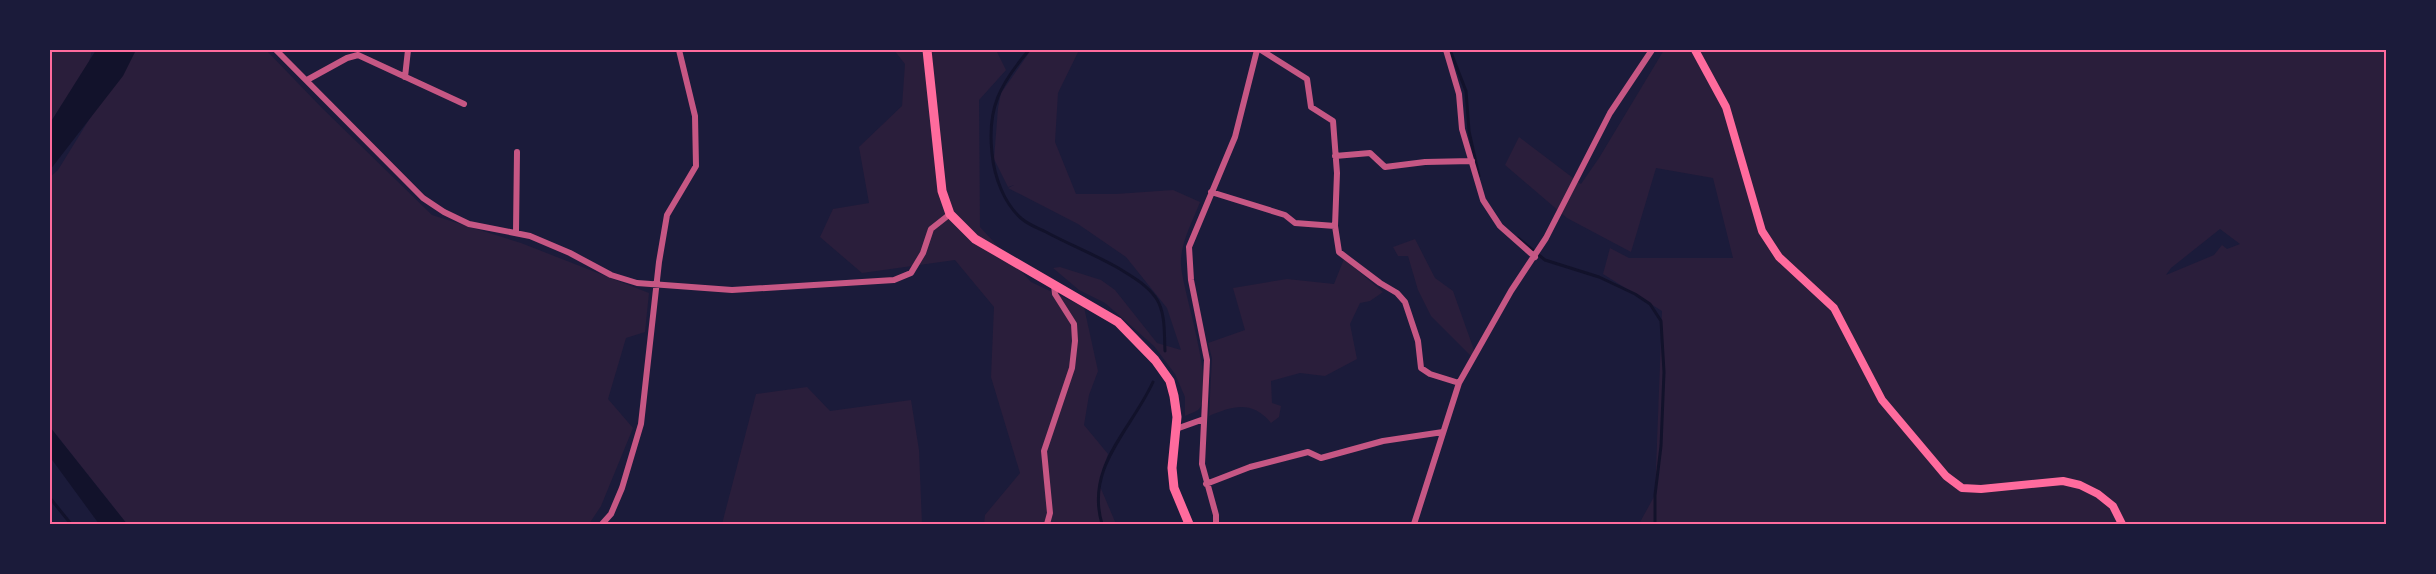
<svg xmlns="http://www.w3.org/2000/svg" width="2436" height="574" font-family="'Public Sans',sans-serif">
<rect width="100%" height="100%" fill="#1b1b3a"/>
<path fill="#2a1e3b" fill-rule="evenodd" d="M 50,50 L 92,50 L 89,63 L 50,129 Z
M 132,50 L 266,50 L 322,108 L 432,215 L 521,243 L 649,293 L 645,332 L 626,338 L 608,399 L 633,428 L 601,506 L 589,524 L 127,524 L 50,427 L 50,177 L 58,170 Z
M 894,50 L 996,50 L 1006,70 L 979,100 L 980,227 L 1031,282 L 1084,307 L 1098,371 L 1089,395 L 1084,425 L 1108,454 L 1099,484 L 1116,524 L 984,524 L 985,515 L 1020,473 L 991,377 L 994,307 L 955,260 L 862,273 L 820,237 L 833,209 L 869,203 L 859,147 L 902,106 L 905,64 Z
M 1031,50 L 1079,50 L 1058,93 L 1055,142 L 1076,194 L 1116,194 L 1173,190 L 1200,202 C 1193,221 1180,243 1181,264 C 1182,291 1218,392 1198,410 C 1195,412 1189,414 1185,416 L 1185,397 L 1175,374 L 1154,346 L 1105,303 L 1079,290 L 1053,268 L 1060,267 L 1101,280 L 1115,290 L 1157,343 L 1181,350 L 1167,308 L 1126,257 L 1078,224 L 1008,188 L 1014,185 L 1008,187 L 994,159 L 998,108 L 1001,93 Z
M 1664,50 L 2386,50 L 2386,524 L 1639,524 L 1655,495 L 1662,311 L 1603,274 L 1610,248 L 1629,258 L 1733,258 L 1713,178 L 1656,168 L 1631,252 L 1567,218 L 1505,165 L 1519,137 L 1581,184 L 1599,158 ZM 2220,229 L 2240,244 L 2227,249 L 2222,245 L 2214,255 L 2166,275 L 2171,268 Z
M 1415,239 L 1435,278 L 1453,291 L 1474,350 L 1472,357 L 1431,316 L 1418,290 L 1408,256 L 1398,256 L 1393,247 Z
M 1344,259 L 1383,292 L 1370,301 L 1360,303 L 1350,324 L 1357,359 L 1325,376 L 1300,373 L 1271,381 L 1272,403 L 1281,406 L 1279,417 L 1271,423 C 1252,400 1233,406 1209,416 L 1212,358 L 1208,343 L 1245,330 L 1233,288 L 1287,279 L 1334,284 Z
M 807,387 L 830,411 L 911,400 L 919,450 L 922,524 L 722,524 L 756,394 Z"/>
<path fill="#12122b" d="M 96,50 L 136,50 L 123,76 L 50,170 L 50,123 Z
M 50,427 L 127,524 L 99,524 L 50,457 Z"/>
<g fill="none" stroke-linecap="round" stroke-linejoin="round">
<path stroke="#12122b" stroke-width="3" d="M 1029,50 C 1000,84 987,108 992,153 C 994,176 1004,204 1022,219 C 1029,225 1038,228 1046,232 C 1070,245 1096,255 1120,269 C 1133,277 1147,285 1156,298 C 1166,313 1164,334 1165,351
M 1450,50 L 1466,91 L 1469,131 L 1479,176
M 1518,238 L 1545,260 L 1599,277 L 1635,294 L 1650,304 L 1661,321 L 1664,372 L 1661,446 L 1655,495 L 1655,524
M 50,498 L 71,524
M 1102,524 C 1085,467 1131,430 1153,382"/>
<path stroke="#c65784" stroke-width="6" d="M 276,50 L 423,198 L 444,212 L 469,224 L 530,236 L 570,253 L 611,275 L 637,283 L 732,290 L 894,280 L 911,273 L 923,253 L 931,229 L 950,214
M 1261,50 L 1307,79 L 1311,107 L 1333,121 L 1337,173 L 1335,226 L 1339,252 L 1380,283 L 1397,293 L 1405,302 L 1418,341 L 1421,368 L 1430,374 L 1459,383
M 1446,50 L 1459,94 L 1462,129 L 1483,200 L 1500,226 L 1535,257
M 405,77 L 408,50
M 307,80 L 347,58 L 358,55 L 464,104
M 1335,156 L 1370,153 L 1385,167 L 1425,162 L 1472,161
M 1211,192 L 1285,215 L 1295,223 L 1335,226
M 516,232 L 517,152
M 1176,429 L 1204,419
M 1206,484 L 1250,467 L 1308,452 L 1321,458 L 1383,441 L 1443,432
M 602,524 L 611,514 L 622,488 L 641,424 L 659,262 L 667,215 L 696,166 L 695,116 L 679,50
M 1047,524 L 1050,513 L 1044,451 L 1072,368 L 1075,341 L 1074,324 L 1055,294 L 1054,285
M 1216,524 L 1216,515 L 1202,464 L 1207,360 L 1191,280 L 1189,247 L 1235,137 L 1257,50
M 1414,524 L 1459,383 L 1511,291 L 1546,238 L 1610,113 L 1652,50"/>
<path stroke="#ff6b9d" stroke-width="8" d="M 1695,50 L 1726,107 L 1762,231 L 1779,257 L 1834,308 L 1882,400 L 1946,476 L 1962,488 L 1981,489 L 2063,481 L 2080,485 L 2098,494 L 2113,506 L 2122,524"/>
<path stroke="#ff6b9d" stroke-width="9" d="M 927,50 L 942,191 L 950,214 L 975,239 L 1118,322 L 1155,360 L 1170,381 L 1174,396 L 1177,417 L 1172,468 L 1174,488 L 1189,524"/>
</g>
<rect width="2436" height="574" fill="none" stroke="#1b1b3a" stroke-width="102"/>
<rect x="51" y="51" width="2334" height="472" fill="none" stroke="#ff6b9d" stroke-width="2"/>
</svg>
